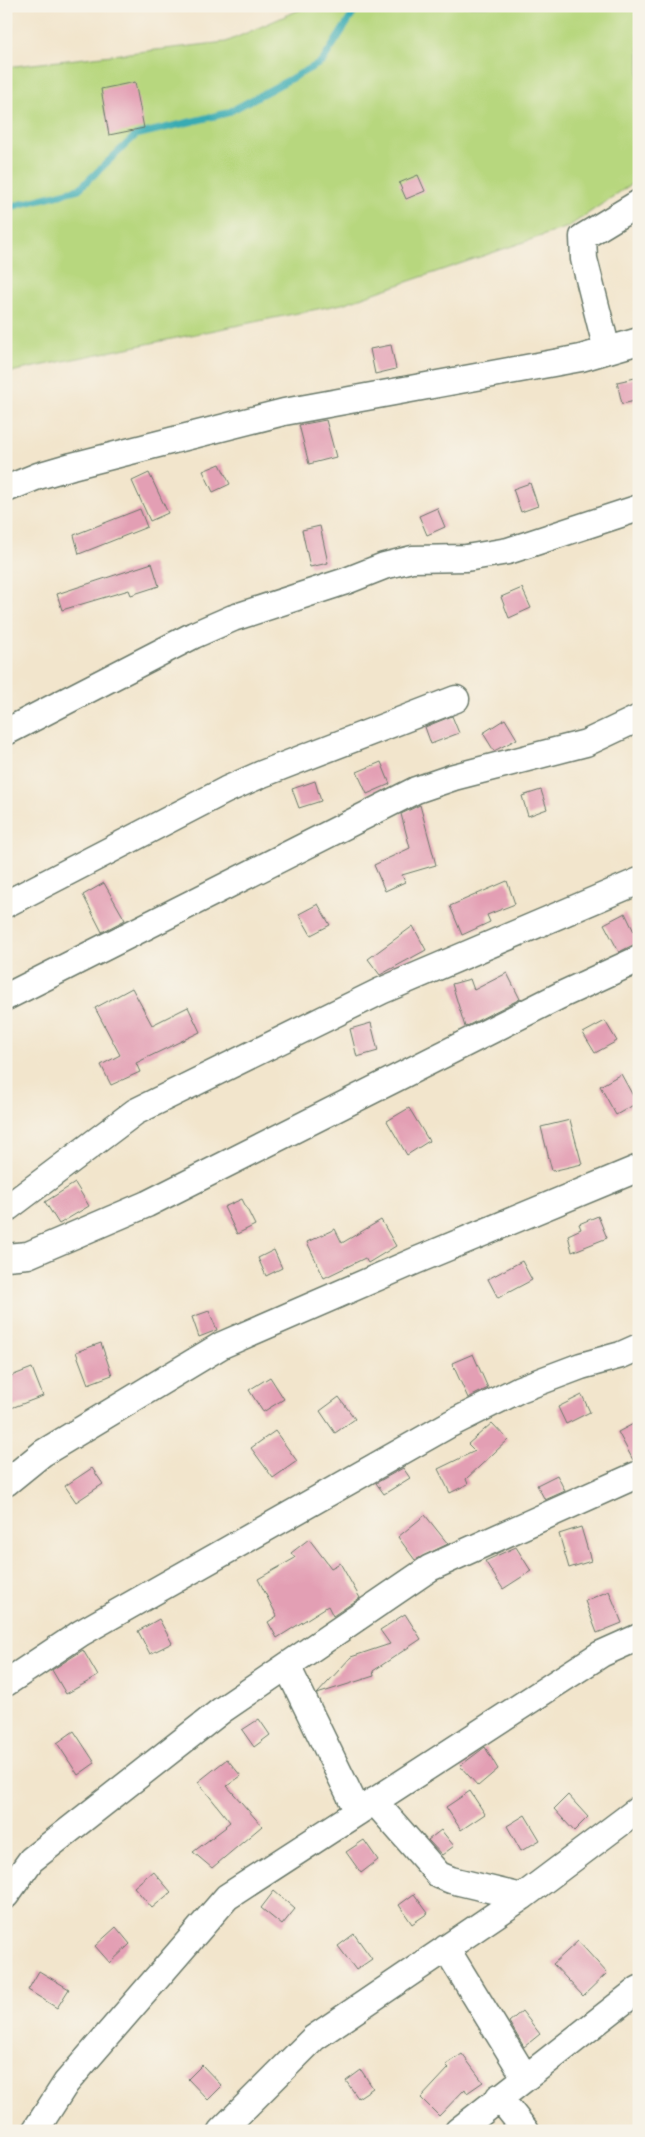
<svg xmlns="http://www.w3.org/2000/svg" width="645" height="2137" font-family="'Gochi Hand',sans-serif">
<rect width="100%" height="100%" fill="#f7f3e8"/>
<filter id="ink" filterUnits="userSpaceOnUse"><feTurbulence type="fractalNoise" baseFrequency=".02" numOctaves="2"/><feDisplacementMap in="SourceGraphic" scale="10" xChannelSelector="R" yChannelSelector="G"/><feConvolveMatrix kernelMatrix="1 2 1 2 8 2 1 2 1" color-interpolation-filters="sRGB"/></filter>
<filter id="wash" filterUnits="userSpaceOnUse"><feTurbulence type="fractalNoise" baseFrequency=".0096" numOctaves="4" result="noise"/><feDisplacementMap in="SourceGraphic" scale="20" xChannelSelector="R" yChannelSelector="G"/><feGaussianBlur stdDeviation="1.12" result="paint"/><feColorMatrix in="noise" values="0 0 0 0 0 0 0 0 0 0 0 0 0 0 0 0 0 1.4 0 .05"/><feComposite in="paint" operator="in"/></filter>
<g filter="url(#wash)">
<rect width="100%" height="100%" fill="#f2e5cc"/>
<path fill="#b7d77e" stroke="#6b8a59" d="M 308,6 L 639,6 L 639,179 L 568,227 L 342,304 L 15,371 L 6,375 L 6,67 L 226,42 Z"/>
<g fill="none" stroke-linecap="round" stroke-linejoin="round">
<path stroke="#39abb3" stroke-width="7" d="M 6,208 L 79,189 L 136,135 L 227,113 L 322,62 L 358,6"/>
</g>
<g id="blocks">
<path fill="#e39fb4" d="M 135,82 L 144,128 L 109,135 L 101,89 Z
M 418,175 L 425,191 L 406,199 L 399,183 Z
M 391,345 L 396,369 L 375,374 L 370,349 Z
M 635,378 L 639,400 L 622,404 L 617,382 Z
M 326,420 L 336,457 L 309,464 L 299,425 Z
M 220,464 L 230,484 L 213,492 L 203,471 Z
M 149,473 L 168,513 L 150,521 L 132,481 Z
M 530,483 L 538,506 L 521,512 L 513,489 Z
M 437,508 L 445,527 L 427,535 L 419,516 Z
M 140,509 L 147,527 L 79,554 L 74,535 Z
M 320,526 L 328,563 L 310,567 L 302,530 Z
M 152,563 L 159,586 L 131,595 L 129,590 L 62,610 L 57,594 Z
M 522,588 L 531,608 L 509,618 L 501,597 Z
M 452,716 L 459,733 L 431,744 L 425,727 Z
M 505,719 L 517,739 L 494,751 L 483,733 Z
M 381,762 L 390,784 L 367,794 L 357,772 Z
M 315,781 L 321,801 L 299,808 L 292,789 Z
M 541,790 L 547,809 L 528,816 L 522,796 Z
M 420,805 L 436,865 L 402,875 L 405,882 L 385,891 L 374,865 L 410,848 L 401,814 Z
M 507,881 L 515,904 L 487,915 L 490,922 L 462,935 L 450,906 Z
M 104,883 L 125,920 L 102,932 L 83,895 Z
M 318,904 L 330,925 L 311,935 L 299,914 Z
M 625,913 L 639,942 L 619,952 L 604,924 Z
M 413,926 L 426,950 L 380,975 L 368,959 Z
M 507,973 L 520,999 L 465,1027 L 452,984 L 470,979 L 474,990 Z
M 132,988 L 152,1025 L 188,1007 L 200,1032 L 136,1063 L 140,1072 L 111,1085 L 101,1065 L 120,1055 L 95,1008 Z
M 605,1021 L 617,1041 L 595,1053 L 583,1033 Z
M 371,1023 L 378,1051 L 357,1057 L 350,1029 Z
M 621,1074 L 637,1103 L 616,1115 L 600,1086 Z
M 409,1108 L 429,1141 L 407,1155 L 387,1121 Z
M 570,1120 L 582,1164 L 552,1171 L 541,1127 Z
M 75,1183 L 89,1206 L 59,1224 L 45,1202 Z
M 242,1199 L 255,1225 L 237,1234 L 224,1207 Z
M 598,1216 L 607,1238 L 572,1252 L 568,1235 L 581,1229 L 579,1224 Z
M 381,1220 L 396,1246 L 368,1263 L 365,1258 L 324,1278 L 307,1242 L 335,1229 L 342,1243 Z
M 274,1250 L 282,1268 L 266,1276 L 258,1258 Z
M 522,1261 L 532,1280 L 498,1298 L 488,1279 Z
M 209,1311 L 217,1330 L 199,1337 L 192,1317 Z
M 101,1343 L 112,1375 L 88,1384 L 76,1352 Z
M 473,1354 L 488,1388 L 468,1398 L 452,1363 Z
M 32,1368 L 43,1396 L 6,1410 L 6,1378 Z
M 270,1377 L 284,1399 L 263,1412 L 249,1390 Z
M 582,1395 L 590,1412 L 566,1424 L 558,1407 Z
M 339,1397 L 355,1419 L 335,1433 L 320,1411 Z
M 639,1421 L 639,1459 L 633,1460 L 618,1432 Z
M 492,1423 L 508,1440 L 466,1479 L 468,1484 L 450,1493 L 438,1469 L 475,1451 L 468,1444 Z
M 275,1431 L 297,1461 L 273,1478 L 251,1448 Z
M 92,1468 L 103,1484 L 76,1502 L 65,1486 Z
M 403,1468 L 410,1478 L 384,1494 L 376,1483 Z
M 557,1475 L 565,1491 L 545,1500 L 537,1485 Z
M 425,1515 L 448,1544 L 415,1560 L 398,1537 Z
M 581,1527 L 591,1561 L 569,1568 L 559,1534 Z
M 309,1539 L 331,1568 L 340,1563 L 360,1598 L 333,1616 L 328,1606 L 277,1638 L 268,1622 L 277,1616 L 258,1579 L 295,1558 L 291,1553 Z
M 516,1547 L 531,1571 L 503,1589 L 485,1561 Z
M 609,1591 L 622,1623 L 597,1633 L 585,1601 Z
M 405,1614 L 421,1639 L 373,1671 L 374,1676 L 317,1694 L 351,1657 L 390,1644 L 380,1630 Z
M 159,1619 L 172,1643 L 150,1654 L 138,1631 Z
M 83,1650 L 98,1676 L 66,1694 L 52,1670 Z
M 259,1719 L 270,1735 L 254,1747 L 242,1730 Z
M 74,1731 L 95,1763 L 78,1775 L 57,1743 Z
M 485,1747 L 498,1769 L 478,1786 L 460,1766 Z
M 227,1759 L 241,1776 L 227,1786 L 262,1826 L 212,1868 L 193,1852 L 226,1827 L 225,1826 L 230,1822 L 198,1782 Z
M 470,1791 L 485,1814 L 461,1830 L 446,1807 Z
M 568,1795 L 588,1817 L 574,1831 L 554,1809 Z
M 525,1815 L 540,1840 L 521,1851 L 507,1826 Z
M 441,1830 L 454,1846 L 442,1855 L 428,1840 Z
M 364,1840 L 378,1860 L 361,1873 L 346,1852 Z
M 153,1871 L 171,1892 L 152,1908 L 134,1887 Z
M 274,1891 L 295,1909 L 282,1925 L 261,1908 Z
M 414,1894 L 428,1913 L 412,1924 L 399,1905 Z
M 116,1927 L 130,1944 L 110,1963 L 95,1946 Z
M 354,1934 L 372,1959 L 356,1970 L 338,1946 Z
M 578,1941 L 607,1973 L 583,1996 L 553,1964 Z
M 39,1971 L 69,1989 L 57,2008 L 28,1990 Z
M 522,2011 L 540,2034 L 524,2047 L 509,2022 Z
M 462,2054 L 483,2082 L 467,2093 L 465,2089 L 439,2116 L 421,2098 L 449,2068 L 446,2065 Z
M 202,2065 L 222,2086 L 208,2100 L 188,2079 Z
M 361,2070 L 373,2088 L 358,2098 L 346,2081 Z"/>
</g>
</g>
<g filter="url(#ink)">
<use href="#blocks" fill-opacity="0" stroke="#697869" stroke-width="1"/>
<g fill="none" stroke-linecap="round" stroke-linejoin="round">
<g stroke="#697869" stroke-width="29">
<path id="street" d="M 607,350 L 584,259 L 583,237 L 639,203
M 6,489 L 38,476 L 72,466 L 284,412 L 581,358 L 639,341
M 6,732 L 194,635 L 233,618 L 346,581 L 384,566 L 412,559 L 466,558 L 508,551 L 639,508
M 6,904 L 226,790 L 262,774 L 456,699
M 6,997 L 416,790 L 454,777 L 586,743 L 639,718
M 6,1209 L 135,1112 L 381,991 L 639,881
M 6,1257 L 28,1255 L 147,1204 L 559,996 L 639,959
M 6,1483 L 43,1453 L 222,1345 L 415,1261 L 639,1168
M 287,1666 L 358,1812
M 6,1683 L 81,1633 L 450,1424 L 520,1389 L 581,1366 L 621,1355 L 639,1347
M 374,1801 L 439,1875 L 451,1880 L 522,1897
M 6,1895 L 31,1860 L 222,1710 L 430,1568 L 639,1474
M 446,1948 L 525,2077
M 499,2097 L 526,2131
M 35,2131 L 66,2083 L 227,1897 L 601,1654 L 639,1637
M 221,2131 L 314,2038 L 522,1897 L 639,1809
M 458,2131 L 639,1989"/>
</g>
<use href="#street" stroke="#fff" stroke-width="26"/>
</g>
</g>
<rect width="645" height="2137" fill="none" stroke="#f7f3e8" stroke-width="25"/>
</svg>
